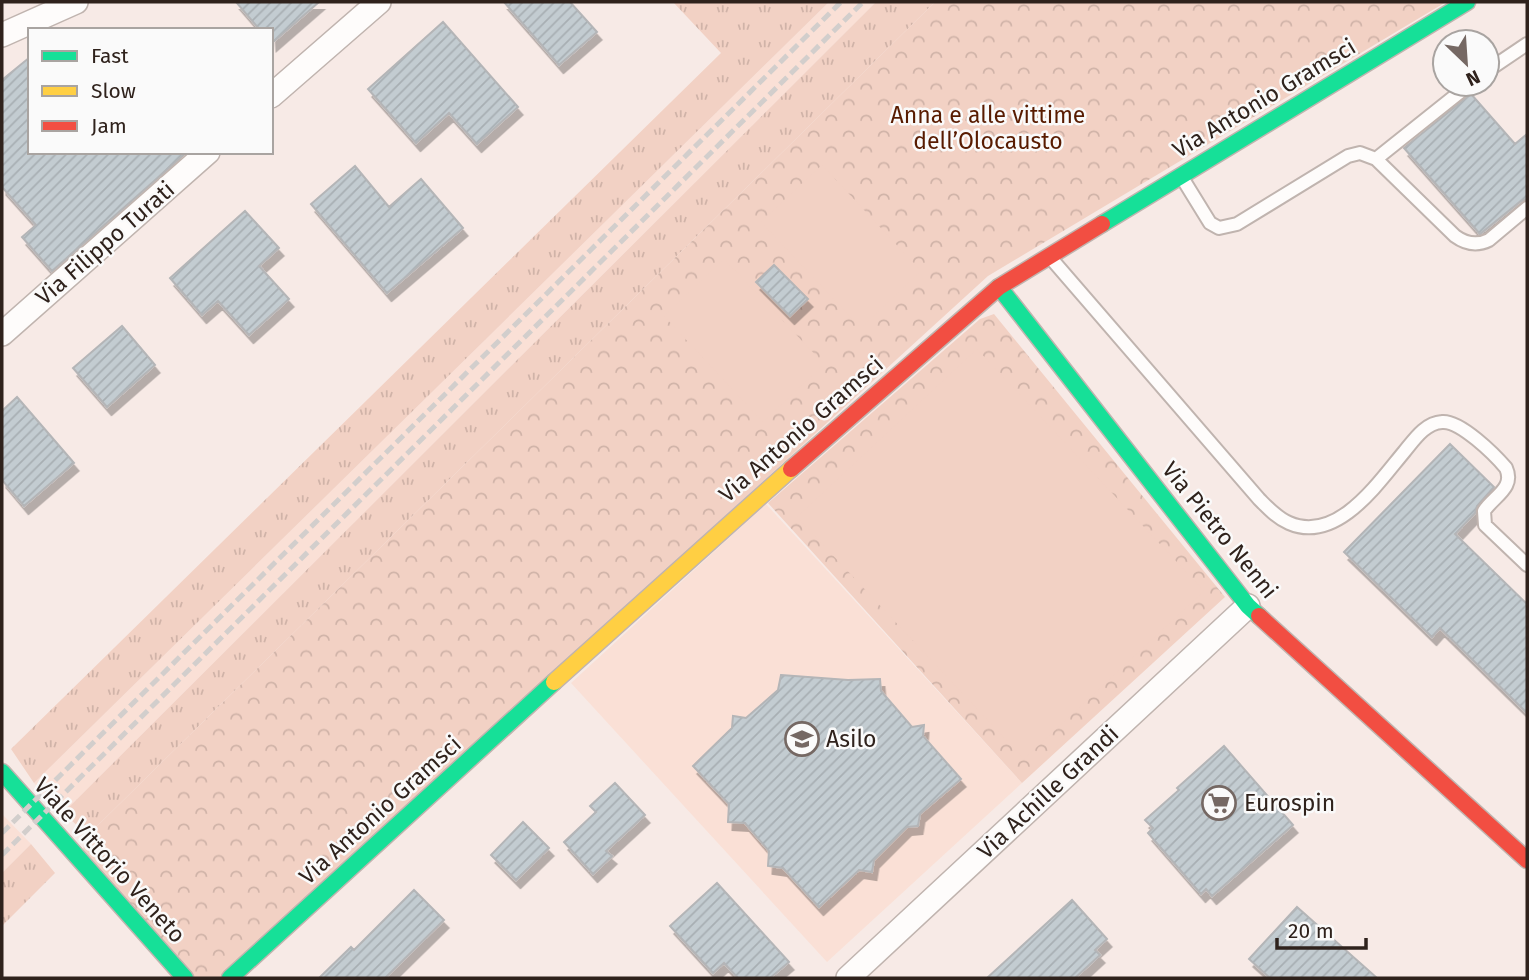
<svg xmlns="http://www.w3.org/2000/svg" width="1529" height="980" font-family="'Fira Sans',sans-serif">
<defs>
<pattern id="grass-tufts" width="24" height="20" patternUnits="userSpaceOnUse" patternTransform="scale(1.75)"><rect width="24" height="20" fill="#f2d1c4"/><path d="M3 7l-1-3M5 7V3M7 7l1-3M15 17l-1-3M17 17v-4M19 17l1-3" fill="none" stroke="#d0b3a8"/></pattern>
<pattern id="park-crowns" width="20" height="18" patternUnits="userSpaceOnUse" patternTransform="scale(1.75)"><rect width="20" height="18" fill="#f2d1c4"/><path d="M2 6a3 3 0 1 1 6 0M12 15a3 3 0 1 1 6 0" fill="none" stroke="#d0b3a8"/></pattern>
<pattern id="building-hatch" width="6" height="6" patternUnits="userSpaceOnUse" patternTransform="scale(1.75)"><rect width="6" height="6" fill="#c3ccd1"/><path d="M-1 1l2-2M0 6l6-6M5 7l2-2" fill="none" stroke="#a8afb3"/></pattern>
<filter id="shadow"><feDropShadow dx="4.5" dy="8" stdDeviation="0" flood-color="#0004"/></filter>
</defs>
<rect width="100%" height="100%" fill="#f7eae6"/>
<path fill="#fae0d6" d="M 829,2 L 876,2 L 63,813 L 34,783 Z
M 766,504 L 1022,783 L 827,962 L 571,683 Z
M 3,815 L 31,844 L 2,873 L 2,816 Z"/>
<path fill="url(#grass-tufts)" d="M 673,2 L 829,2 L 34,783 L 11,749 L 721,53 Z
M 876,2 L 935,2 L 88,835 L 63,813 Z
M 31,844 L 55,873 L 2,926 L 2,873 Z"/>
<path fill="url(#park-crowns)" d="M 935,2 L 1446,2 L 988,276 L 219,978 L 193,978 L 83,849 L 88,835 Z
M 994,314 L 1225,597 L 1022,783 L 768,503 L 980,319 Z"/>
<path fill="#f2d1c4" d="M 822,165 L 921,271 L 861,328 L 761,222 Z
M 724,259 L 824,364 L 763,422 L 664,316 Z
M 977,349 L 1204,591 L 1024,759 L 797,517 Z"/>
<path fill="url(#building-hatch)" stroke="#b4b5b7" stroke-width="2" filter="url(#shadow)" d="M 236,2 L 319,2 L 272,43 L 271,30 L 260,30 Z
M 504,2 L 570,2 L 597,32 L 559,65 Z
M 443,22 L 518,107 L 477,144 L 449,113 L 416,143 L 368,89 Z
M 30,57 L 30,152 L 187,152 L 52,271 L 22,237 L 36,225 L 2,187 L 2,80 Z
M 1471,94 L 1515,144 L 1527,134 L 1527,199 L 1521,201 L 1480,234 L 1404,148 Z
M 355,166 L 389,207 L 421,179 L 463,228 L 387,293 L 311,204 Z
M 245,211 L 279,248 L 259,266 L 289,299 L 249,335 L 218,301 L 202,315 L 170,278 Z
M 774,265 L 808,299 L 790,316 L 756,282 Z
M 122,326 L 155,365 L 107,407 L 73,368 Z
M 17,397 L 74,463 L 24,506 L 2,480 L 2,411 Z
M 1450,444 L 1494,487 L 1477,506 L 1475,513 L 1455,534 L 1527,604 L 1527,713 L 1440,628 L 1432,637 L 1344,552 Z
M 781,675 L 848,680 L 880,679 L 881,691 L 912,727 L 924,725 L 923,736 L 961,779 L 920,814 L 918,826 L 907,827 L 874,860 L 872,872 L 859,870 L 819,907 L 783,868 L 768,866 L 769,851 L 745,823 L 728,822 L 729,804 L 693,766 L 732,728 L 733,716 L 746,718 L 778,690 Z
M 1224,746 L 1293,825 L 1212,896 L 1206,889 L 1201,894 L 1148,833 L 1153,828 L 1145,820 L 1179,790 L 1177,788 Z
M 615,783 L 645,815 L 606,851 L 612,856 L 593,874 L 564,842 L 596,812 L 590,806 Z
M 523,822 L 549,848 L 516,880 L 491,855 Z
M 717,883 L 789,962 L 770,978 L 738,978 L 724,963 L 713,973 L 670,926 Z
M 414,890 L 444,920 L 385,978 L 319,978 L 351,947 L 354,950 Z
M 1072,900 L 1107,939 L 1095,950 L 1100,955 L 1075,978 L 987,978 Z
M 1297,907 L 1377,978 L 1270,978 L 1249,959 Z"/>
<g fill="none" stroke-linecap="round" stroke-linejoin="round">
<g stroke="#c0b4af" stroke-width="16">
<path id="lane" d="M 1487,71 L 1527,44
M 1376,159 L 1470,84
M 1181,176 L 1210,223 L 1219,228 L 1237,224 L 1348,156 L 1360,153 L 1376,159 L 1455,236 C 1466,244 1477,246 1489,240 L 1527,208
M 1049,256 L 1259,499 C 1268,508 1277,518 1289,523 C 1337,544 1378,483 1404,452 C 1414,440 1425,423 1442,422 C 1460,420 1495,455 1506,468 C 1515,488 1494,496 1484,511 L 1485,525 L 1527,565"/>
</g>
<g stroke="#c0b4af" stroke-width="26">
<path id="street" d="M 2,35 L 76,2
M 271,96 L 379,2
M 2,334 L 208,152
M 848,978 L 1248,606"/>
</g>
<g stroke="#c0b4af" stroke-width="19">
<path id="fast" d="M 1102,224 L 1467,2
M 999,287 L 1248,606 L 1259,616
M 2,772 L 185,978
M 230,978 L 554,682"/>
</g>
<g stroke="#c0b4af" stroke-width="19">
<path id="slow" d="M 554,682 L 791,469"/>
</g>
<g stroke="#c0b4af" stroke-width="19">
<path id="jam" d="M 791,469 L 999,287 L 1102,224
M 1259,616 L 1527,860"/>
</g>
<use href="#lane" stroke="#fefcfb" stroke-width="12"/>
<use href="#street" stroke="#fefcfb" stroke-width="23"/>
<use href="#fast" stroke="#16e098" stroke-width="16"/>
<use href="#slow" stroke="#ffcf43" stroke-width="16"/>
<use href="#jam" stroke="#f24e42" stroke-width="16"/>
<path stroke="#d2cecc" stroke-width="5" stroke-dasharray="10 5" stroke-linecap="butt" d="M 2,833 L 841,2
M 2,855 L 863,2"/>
</g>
<defs>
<g id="school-ring" transform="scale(1.75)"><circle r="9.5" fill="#fafafa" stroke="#756863" stroke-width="1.5"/><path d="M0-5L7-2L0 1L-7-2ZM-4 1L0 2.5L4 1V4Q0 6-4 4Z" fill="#756863"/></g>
<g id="supermarket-ring" transform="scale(1.75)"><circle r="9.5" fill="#fafafa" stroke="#756863" stroke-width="1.5"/><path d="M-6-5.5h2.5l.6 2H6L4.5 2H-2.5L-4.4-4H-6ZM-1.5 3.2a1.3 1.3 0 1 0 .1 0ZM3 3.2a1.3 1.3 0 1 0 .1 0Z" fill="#756863"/></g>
</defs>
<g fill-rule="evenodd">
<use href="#school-ring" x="802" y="739"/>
<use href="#supermarket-ring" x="1219" y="803"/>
</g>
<g text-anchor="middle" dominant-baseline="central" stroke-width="5" stroke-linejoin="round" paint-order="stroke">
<g font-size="23" fill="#2f221c" stroke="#fafafa">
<text transform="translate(1264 98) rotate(-31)">Via Antonio Gramsci</text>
<text transform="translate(105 243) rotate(-41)">Via Filippo Turati</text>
<text transform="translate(801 429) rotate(-41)">Via Antonio Gramsci</text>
<text transform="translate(1220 530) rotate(51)">Via Pietro Nenni</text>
<text transform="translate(1048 792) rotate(-43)">Via Achille Grandi</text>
<text transform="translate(380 810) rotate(-42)">Via Antonio Gramsci</text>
<text transform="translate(110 860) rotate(48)">Viale Vittorio Veneto</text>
</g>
<g font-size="23" fill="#581b00" stroke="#fafafa">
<text x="988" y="115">Anna e alle vittime<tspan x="988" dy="26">dell’Olocausto</tspan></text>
</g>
<g font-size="23" fill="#2f221c" stroke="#fafafa" text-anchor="start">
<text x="826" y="739">Asilo</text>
<text x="1244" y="803">Eurospin</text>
</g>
</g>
<rect width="1529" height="980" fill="none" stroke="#2f221c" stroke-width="7"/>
<rect x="28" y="28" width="245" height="126" fill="#fafafa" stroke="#a9a4a1" stroke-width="2"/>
<rect x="42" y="51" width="35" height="10" fill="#16e098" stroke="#a9a4a1" stroke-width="2"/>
<text x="91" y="63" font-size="21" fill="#2f221c">Fast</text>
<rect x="42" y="86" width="35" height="10" fill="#ffcf43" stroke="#a9a4a1" stroke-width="2"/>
<text x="91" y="98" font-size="21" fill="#2f221c">Slow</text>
<rect x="42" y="121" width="35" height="10" fill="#f24e42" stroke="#a9a4a1" stroke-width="2"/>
<text x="91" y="133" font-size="21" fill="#2f221c">Jam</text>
<g transform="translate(1466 63) rotate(155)"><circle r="33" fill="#fafafa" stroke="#a9a4a1" stroke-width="2"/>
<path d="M0-5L12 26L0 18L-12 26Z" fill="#756863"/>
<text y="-10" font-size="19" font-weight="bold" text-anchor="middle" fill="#2f221c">N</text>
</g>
<path d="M1277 938v10h89v-10" fill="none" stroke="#2f221c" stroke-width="3.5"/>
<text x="1288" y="938" font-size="21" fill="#2f221c" stroke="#fafafa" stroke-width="5" paint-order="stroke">20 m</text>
</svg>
